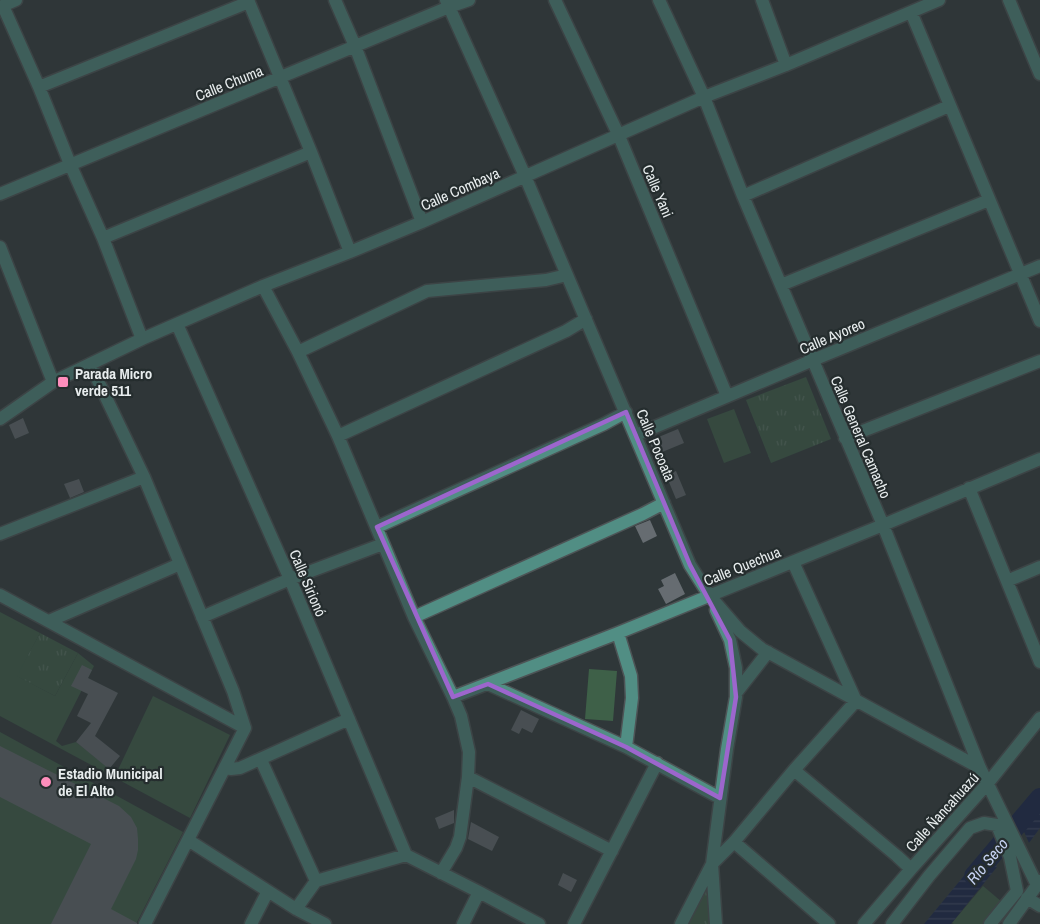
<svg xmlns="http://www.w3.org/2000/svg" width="1040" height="924" font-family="'Archivo Narrow',sans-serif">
<defs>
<pattern id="park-tufts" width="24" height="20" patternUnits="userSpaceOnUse" patternTransform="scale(1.5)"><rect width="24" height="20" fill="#3e6048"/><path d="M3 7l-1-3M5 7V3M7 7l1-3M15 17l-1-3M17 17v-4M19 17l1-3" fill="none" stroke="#5a7763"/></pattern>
<pattern id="water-rules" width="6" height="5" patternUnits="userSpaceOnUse" patternTransform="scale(1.5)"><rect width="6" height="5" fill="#111c49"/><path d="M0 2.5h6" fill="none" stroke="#343d64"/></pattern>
</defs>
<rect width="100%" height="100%" fill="#2f3739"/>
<path fill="url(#park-tufts)" d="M 806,377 L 831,439 L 771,463 L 746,400 Z
M 40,633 L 78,653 L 55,696 L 16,676 Z
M 707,887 L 710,924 L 689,924 Z"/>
<path fill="#3e6048" d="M 734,409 L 751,453 L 724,463 L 707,419 Z
M 0,612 L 40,633 L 17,676 L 55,696 L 78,653 L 94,666 L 56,741 L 62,746 L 76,742 L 116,774 L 153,696 L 230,735 L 190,818 L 0,716 Z
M 589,669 L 617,671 L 613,721 L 585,719 Z
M 0,732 L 183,832 L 136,924 L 0,924 Z
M 983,886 L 1002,902 L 983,924 L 954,924 L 952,923 Z"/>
<path fill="url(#water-rules)" d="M 1040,790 L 1040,828 L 1029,843 L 1017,816 Z
M 987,848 L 997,867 L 951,924 L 924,924 Z"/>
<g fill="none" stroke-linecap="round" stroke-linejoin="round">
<path stroke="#111c49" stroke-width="20" d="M 974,876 L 1040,798"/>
</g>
<path fill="#666c71" d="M 23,418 L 29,433 L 15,439 L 9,425 Z
M 678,429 L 684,443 L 655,455 L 649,441 Z
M 676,471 L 686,495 L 676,499 L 666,475 Z
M 79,479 L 84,492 L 70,498 L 64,484 Z
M 650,520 L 657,536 L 643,543 L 635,526 Z
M 675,573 L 685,594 L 666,604 L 658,589 L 664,586 L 661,580 Z
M 82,665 L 92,670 L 88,678 L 118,693 L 95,736 L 120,756 L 109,769 L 76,742 L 91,723 L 77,716 L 88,694 L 71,686 Z
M 521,710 L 539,719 L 532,733 L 522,728 L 519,734 L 511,730 Z
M 0,746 L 119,806 L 131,817 L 137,828 L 138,839 L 138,850 L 136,859 L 111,909 L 137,923 L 137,924 L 51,924 L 91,844 L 0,797 Z
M 454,810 L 454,823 L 439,829 L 435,818 Z
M 471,822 L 499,837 L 492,851 L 468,839 Z
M 563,873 L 577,880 L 571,892 L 558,885 Z"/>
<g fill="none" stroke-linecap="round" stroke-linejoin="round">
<g stroke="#4d5456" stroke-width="15">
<path id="minor" d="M 248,0 L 311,152 L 350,252
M 335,0 L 355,46 L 422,222
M 446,0 L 525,176 L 690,565 L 709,595 L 740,631 L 762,649 L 980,768
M 555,0 L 619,136 L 727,396
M 659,0 L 704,97 L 743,196 L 883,525 L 980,768 L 1037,885
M 762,0 L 786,65
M 1009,0 L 1040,74
M 3,6 L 39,87 L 70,164 L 103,238 L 142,339
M 0,7 L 16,0
M 911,12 L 1040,321
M 39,87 L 249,2
M 0,194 L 449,7 L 469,0
M 743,196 L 949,106
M 103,238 L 311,152
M 0,247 L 53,382
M 781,285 L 989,200
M 263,286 L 298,352 L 338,436 L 414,617 L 453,697 L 461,716 L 469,752 L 468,777 L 460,837 L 456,848 L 441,873
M 177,324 L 290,579 L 406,855
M 298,352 L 427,291 L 546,280 L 567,275
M 90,364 L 144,477 L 233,691 L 245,728
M 0,419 L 53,382 L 142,339 L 263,286 L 350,252 L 422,222 L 704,97 L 786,65 L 939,0
M 636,435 L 813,360 L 1040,266
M 338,436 L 566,331 L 586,319
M 845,438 L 1040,361
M 969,488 L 1040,662
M 377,527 L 604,424 L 626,412
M 0,534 L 144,477
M 1007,581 L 1040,567
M 0,595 L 245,728
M 716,610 L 730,640 L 736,668 L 736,697 L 727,749 L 712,864 L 716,924
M 202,617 L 290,579 L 383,544
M 414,617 L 643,514 L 664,503
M 49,621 L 180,564
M 618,633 L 631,676 L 632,698 L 626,747
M 488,684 L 626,747 L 720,798
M 736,693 L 768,652
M 453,697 L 618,633 L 883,525 L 1040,459
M 261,760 L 316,881
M 225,767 L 231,769 L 240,768 L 349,719
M 794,770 L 897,856 L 911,869
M 468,777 L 612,851
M 188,840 L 296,909 L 325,924
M 734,842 L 829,924
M 1027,898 L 1040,906
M 296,909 L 316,881 L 406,855 L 479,892 L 539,924
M 145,924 L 245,728
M 251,924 L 268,891
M 463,924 L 479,892
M 574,924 L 657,763
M 681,924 L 712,864 L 734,842 L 794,770 L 856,701 L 793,562
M 864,924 L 911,869 L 988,783 L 1040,718
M 892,924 L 929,876 L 970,828 L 984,823 L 997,825 L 1010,857 L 1017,891 L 990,924
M 1009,924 L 1040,881"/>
</g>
<use href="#minor" stroke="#518e84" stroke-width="12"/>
</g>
<path d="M0 0H1040V924H0ZM 626,412 L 690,565 L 730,640 L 736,697 L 720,798 L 626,747 L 488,684 L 453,697 L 377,527 Z" fill="#2f3739" fill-opacity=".55" fill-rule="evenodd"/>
<path fill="none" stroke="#9c66cd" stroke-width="4.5" stroke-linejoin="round" d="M 626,412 L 690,565 L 730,640 L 736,697 L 720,798 L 626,747 L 488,684 L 453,697 L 377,527 Z"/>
<g fill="#fe8ebc" stroke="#252d2e" stroke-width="2">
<rect x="57" y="376" width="12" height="12" rx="3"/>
<circle cx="46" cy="782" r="6"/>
</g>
<g text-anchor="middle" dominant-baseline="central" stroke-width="4.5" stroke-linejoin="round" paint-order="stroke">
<g font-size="15" fill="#e8edee" stroke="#252d2e">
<text transform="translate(229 83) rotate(-22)">Calle Chuma</text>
<text transform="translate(460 189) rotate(-24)">Calle Combaya</text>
<text transform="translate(658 191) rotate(67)">Calle Yani</text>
<text transform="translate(832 336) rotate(-23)">Calle Ayoreo</text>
<text transform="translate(861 437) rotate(67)">Calle General Camacho</text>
<text transform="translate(656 445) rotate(67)">Calle Pocoata</text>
<text transform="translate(742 566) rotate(-22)">Calle Quechua</text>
<text transform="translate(308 583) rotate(67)">Calle Sirionó</text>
<text transform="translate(942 812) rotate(-48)">Calle Ñancahuazú</text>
</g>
<g font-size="15" font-weight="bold" fill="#e8edee" stroke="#252d2e" text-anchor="start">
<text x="75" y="373">Parada Micro<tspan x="75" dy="17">verde 511</tspan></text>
<text x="58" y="773">Estadio Municipal<tspan x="58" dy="17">de El Alto</tspan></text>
</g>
<g font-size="16" font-style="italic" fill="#c5d1f1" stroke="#252d2e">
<text transform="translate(987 861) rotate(-50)">Río Seco</text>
</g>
</g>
</svg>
